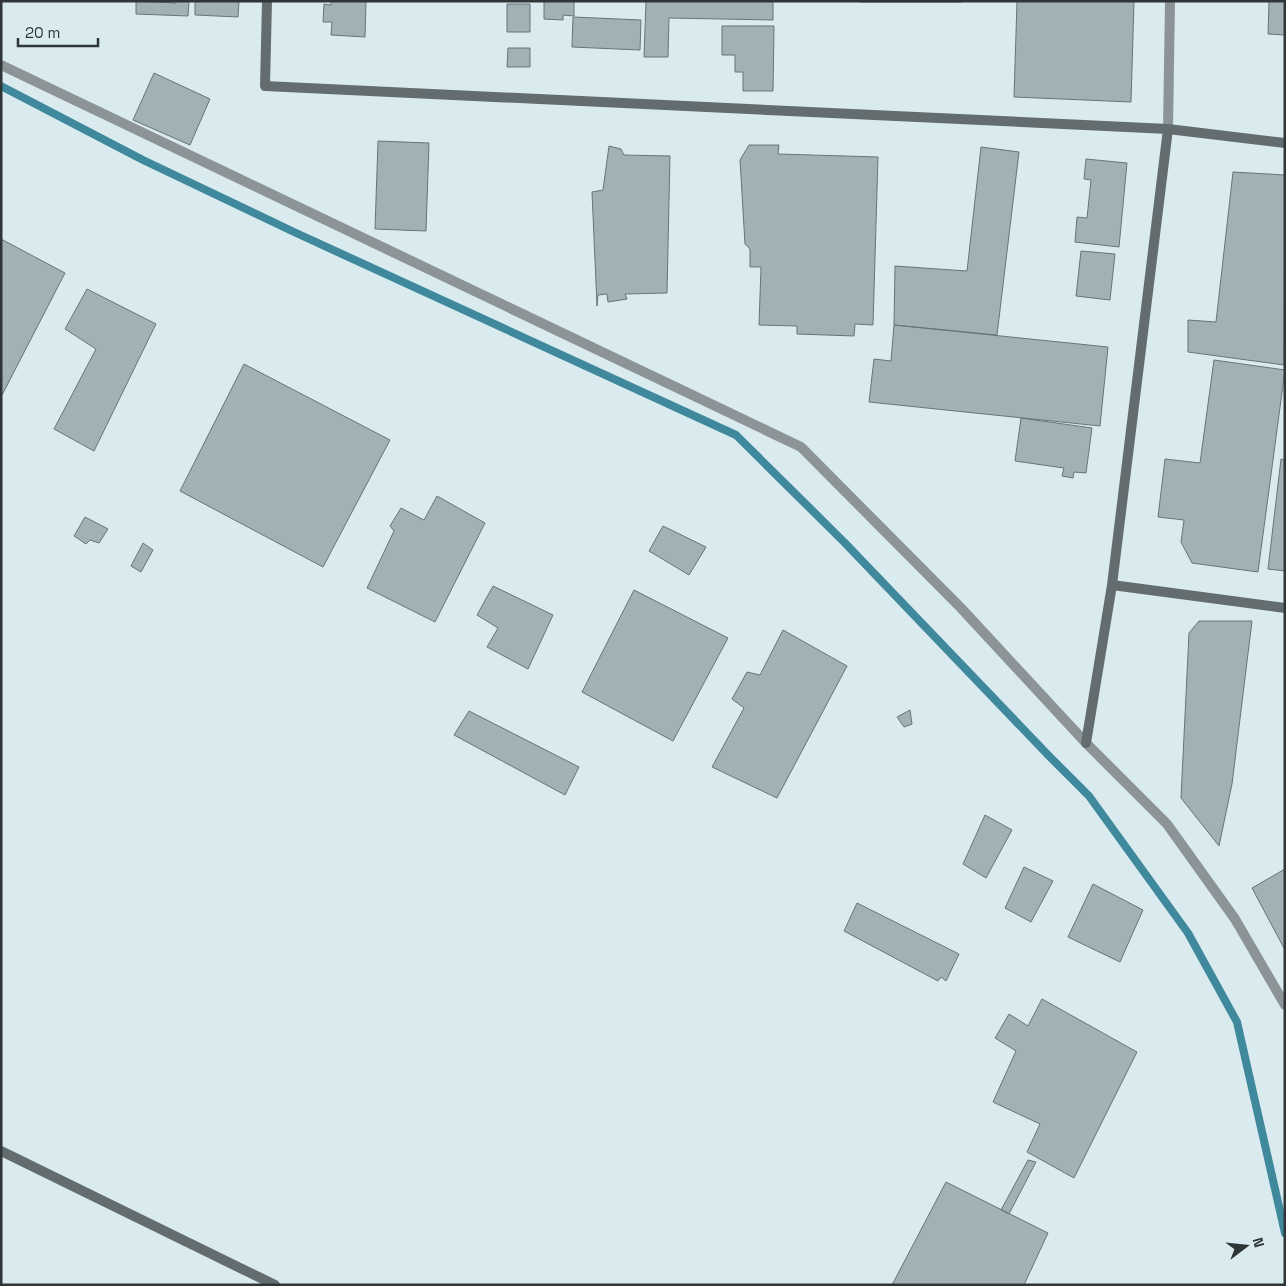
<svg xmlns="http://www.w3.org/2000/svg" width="1286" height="1286" font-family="'Space Grotesk',sans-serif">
<rect width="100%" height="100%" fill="#daebf0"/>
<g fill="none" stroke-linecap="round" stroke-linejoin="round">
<path stroke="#40899d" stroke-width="8" d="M 1,86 L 143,160 L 294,232 L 736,435 L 844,542 L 1049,756 L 1089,796 L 1188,933 L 1237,1022 L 1285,1233"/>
</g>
<path fill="#a1b1b6" stroke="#66757a" d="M 136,1 L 176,3 L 176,1 L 189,1 L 188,16 L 136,14 Z
M 195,1 L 239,1 L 238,17 L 195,15 Z
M 331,1 L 366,1 L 365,37 L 331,35 L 332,22 L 323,22 L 324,4 L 331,5 Z
M 544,1 L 574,1 L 574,16 L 563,15 L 563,20 L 544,19 Z
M 646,1 L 773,1 L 773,20 L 669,18 L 668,57 L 644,57 Z
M 860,1 L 962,1 L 962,2 L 860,2 Z
M 1017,1 L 1134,1 L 1131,102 L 1014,97 Z
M 1269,1 L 1285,1 L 1285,35 L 1268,34 Z
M 507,4 L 530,4 L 530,32 L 507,32 Z
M 573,17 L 641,20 L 640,50 L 572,47 Z
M 722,26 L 774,26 L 773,91 L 743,91 L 743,72 L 735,72 L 735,55 L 722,55 Z
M 508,48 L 530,48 L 530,67 L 507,67 Z
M 154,73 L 210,99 L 190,145 L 133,120 Z
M 378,141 L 429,143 L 426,231 L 375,229 Z
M 749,145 L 779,145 L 778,154 L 878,157 L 873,325 L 855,324 L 854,336 L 797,334 L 797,326 L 759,325 L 761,267 L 750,267 L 750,249 L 745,244 L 740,160 Z
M 609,146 L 621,149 L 624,155 L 670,156 L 667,293 L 625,294 L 627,299 L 608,302 L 607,294 L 598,295 L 597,306 L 592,192 L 603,190 Z
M 981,147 L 1019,152 L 997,335 L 894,325 L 895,266 L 967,271 Z
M 1086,159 L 1127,163 L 1119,247 L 1075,242 L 1077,217 L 1087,218 L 1091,180 L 1084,179 Z
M 1233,172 L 1285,175 L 1284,365 L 1188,352 L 1188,320 L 1216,322 Z
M 1,239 L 65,273 L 1,397 Z
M 1081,251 L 1115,254 L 1110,300 L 1076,296 Z
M 87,289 L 156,324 L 94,451 L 54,429 L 96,349 L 65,329 Z
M 894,325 L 1108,347 L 1100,426 L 869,402 L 874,359 L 891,361 Z
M 1214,360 L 1285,370 L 1258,572 L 1192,563 L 1181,542 L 1184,520 L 1158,517 L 1165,459 L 1200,463 Z
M 244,364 L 390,440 L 323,567 L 180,491 Z
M 1021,418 L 1092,428 L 1086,473 L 1074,472 L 1073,478 L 1062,476 L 1064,468 L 1015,461 Z
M 1281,459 L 1285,460 L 1285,571 L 1268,569 Z
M 437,496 L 485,523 L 435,622 L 367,588 L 394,531 L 390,526 L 401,508 L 424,520 Z
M 85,517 L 108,529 L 99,543 L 90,540 L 86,544 L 74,536 Z
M 663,526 L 706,547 L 689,575 L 649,551 Z
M 143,543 L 153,550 L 141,572 L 131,566 Z
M 493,586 L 553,615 L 528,669 L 487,647 L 498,628 L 477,615 Z
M 634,590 L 728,638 L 673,741 L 582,692 Z
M 1199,621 L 1252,621 L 1232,784 L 1219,846 L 1181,798 L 1189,633 Z
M 783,630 L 847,666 L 777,798 L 712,767 L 744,708 L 732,699 L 747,672 L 760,675 Z
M 910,710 L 912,724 L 904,727 L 897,717 Z
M 469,711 L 579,767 L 565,795 L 454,735 Z
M 985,815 L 1012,830 L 986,878 L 963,864 Z
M 1024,867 L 1053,881 L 1031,922 L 1005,908 Z
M 1285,869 L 1285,950 L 1252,888 Z
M 1093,884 L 1143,910 L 1120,962 L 1068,937 Z
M 857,903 L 959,954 L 946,981 L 941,977 L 938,981 L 844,931 Z
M 1042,999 L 1137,1052 L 1074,1178 L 1027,1152 L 1040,1124 L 993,1102 L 1016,1051 L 995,1038 L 1009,1014 L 1028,1026 Z
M 1028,1160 L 1036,1162 L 1009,1214 L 1001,1210 Z
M 946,1182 L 1048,1233 L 1024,1285 L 892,1285 Z"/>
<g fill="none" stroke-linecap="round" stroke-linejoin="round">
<path stroke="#8d9497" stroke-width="10" d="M 1,65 L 801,447 L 961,608 L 1086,743 L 1167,824 L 1235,919 L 1285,1005
M 1168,129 L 1170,1"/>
<path stroke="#636d70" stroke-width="10" d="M 267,1 L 265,86 L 1168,129 L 1112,585 L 1086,743
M 1168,129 L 1285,143
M 1112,585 L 1285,608
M 1,1151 L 275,1285"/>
</g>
<rect width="1286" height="1286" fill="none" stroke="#2f3638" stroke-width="5"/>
<g transform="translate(1246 1246) rotate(74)" stroke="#daebf0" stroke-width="4" paint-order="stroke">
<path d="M0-4L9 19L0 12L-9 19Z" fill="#2f3638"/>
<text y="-8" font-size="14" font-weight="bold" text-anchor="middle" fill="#2f3638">N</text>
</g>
<path d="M18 38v8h80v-8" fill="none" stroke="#2f3638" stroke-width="2.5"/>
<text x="25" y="38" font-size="15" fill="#2f3638" stroke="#daebf0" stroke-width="4" paint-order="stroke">20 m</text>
</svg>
